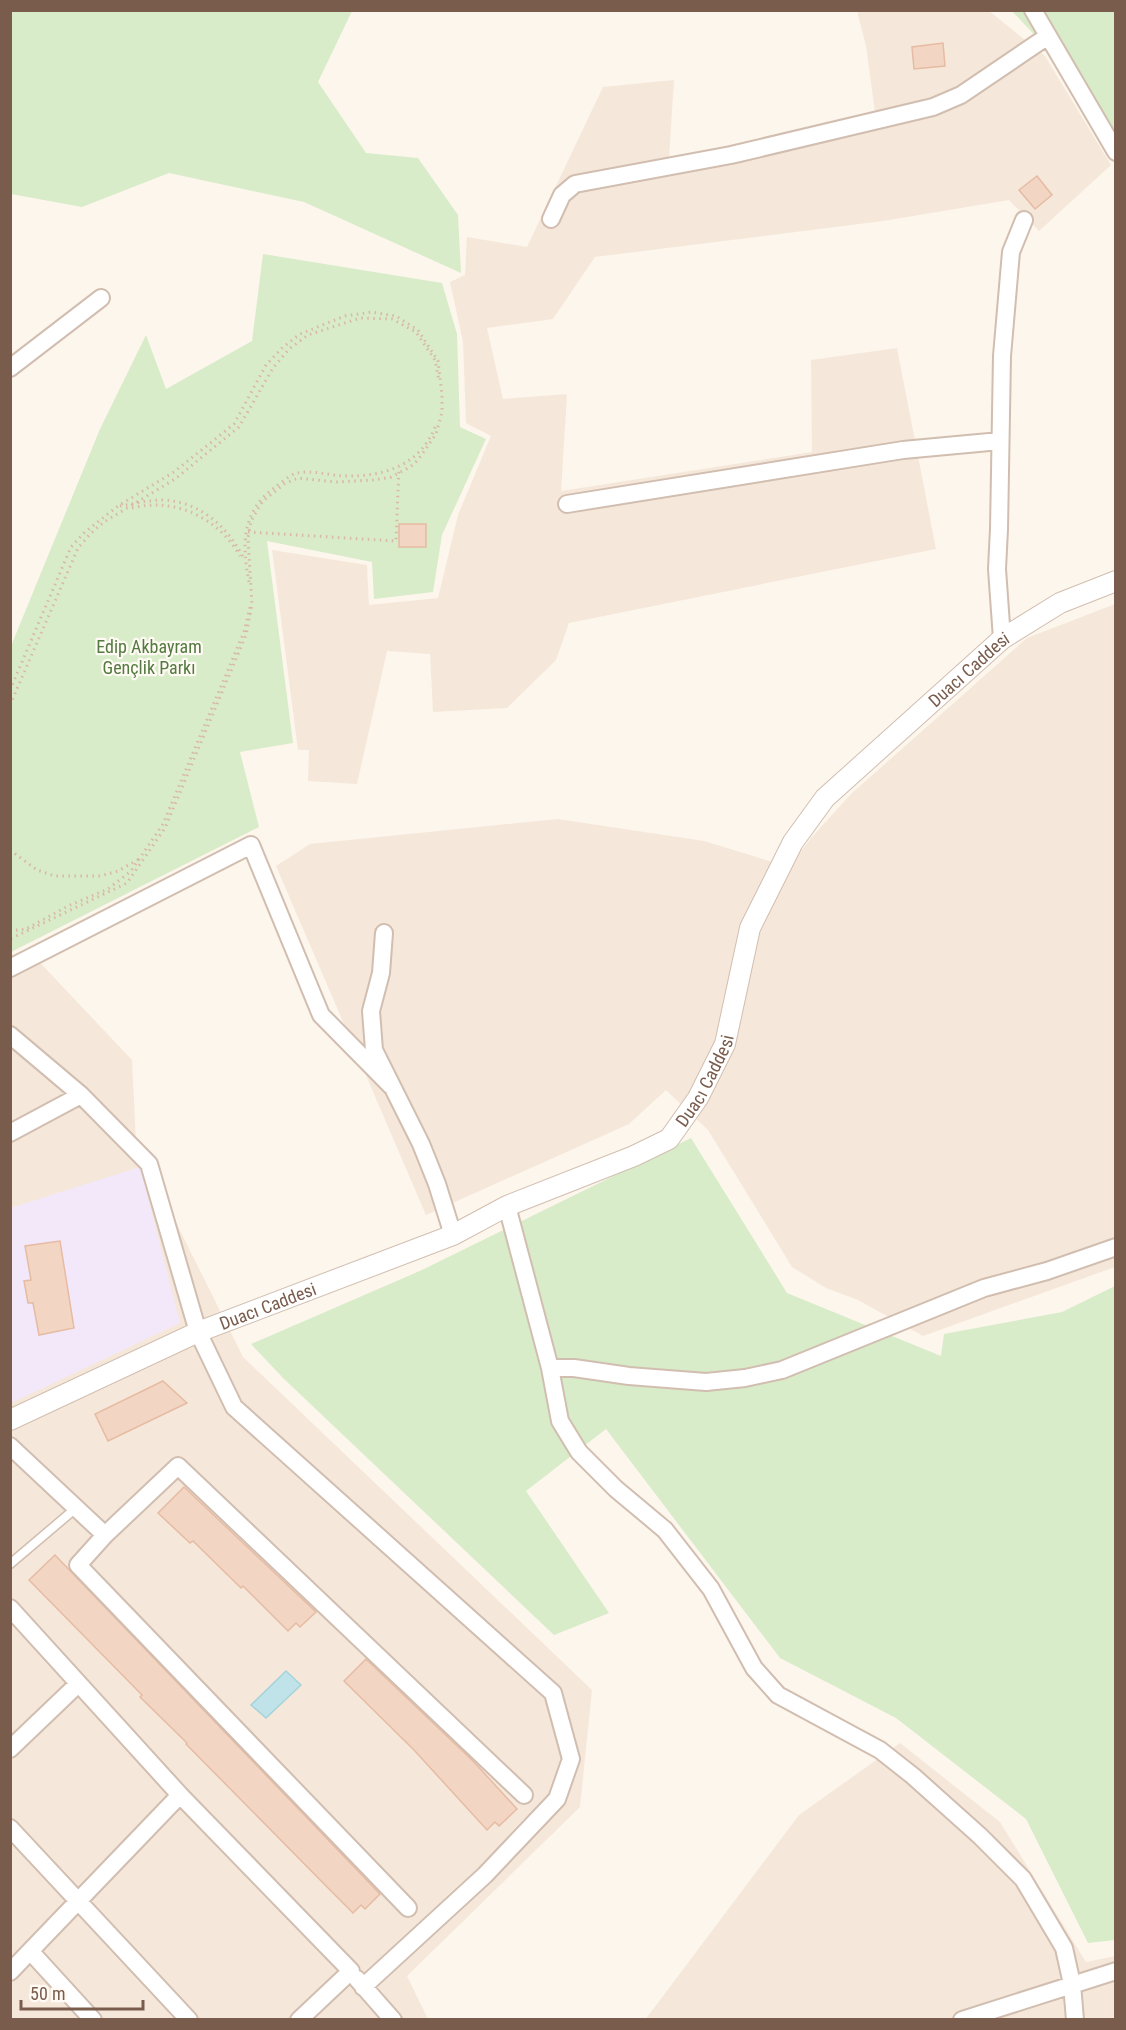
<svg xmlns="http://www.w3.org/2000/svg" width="1126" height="2030" font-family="'Roboto Condensed',sans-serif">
<rect width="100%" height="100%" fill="#fdf6ec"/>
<path fill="#f5e8da" d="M 857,11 L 989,11 L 1045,56 L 1111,165 L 1039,231 L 1009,200 L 883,221 L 595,257 L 553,319 L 487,328 L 503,399 L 567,394 L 561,491 L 812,452 L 811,360 L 897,348 L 936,549 L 569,623 L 556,660 L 507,708 L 433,712 L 430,654 L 387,651 L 357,784 L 308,781 L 309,750 L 298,750 L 272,550 L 367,565 L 369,605 L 438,598 L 458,515 L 491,436 L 466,423 L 463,342 L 450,282 L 465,275 L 467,237 L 527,247 L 603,87 L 674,80 L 669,159 L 875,112 L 866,46 Z
M 1115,604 L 1115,1267 L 923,1336 L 858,1300 L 826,1288 L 792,1267 L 708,1130 L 666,1090 L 629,1124 L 426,1215 L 276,866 L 310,844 L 558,819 L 704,841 L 789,867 L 811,838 L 851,794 L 1027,638 Z
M 29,951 L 132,1060 L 136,1142 L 243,1357 L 592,1690 L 580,1807 L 407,1976 L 428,2019 L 11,2020 L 10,959 Z
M 900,1743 L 1000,1822 L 1086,1962 L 1115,1956 L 1115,2019 L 645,2020 L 799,1815 Z"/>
<path fill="#f3e8fa" d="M 140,1167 L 180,1323 L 11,1403 L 10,1208 Z"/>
<path fill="#d8ecc9" d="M 10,11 L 352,11 L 318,82 L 366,153 L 418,158 L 458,215 L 461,273 L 304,202 L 169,173 L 82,207 L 11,194 Z
M 1012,11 L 1115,11 L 1115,155 L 1092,96 Z
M 263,254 L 442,283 L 457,334 L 460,427 L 486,439 L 442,535 L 433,592 L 374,599 L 372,562 L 267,541 L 293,743 L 240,752 L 259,827 L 11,952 L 11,646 L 100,429 L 146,335 L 166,389 L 252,341 Z
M 691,1138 L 787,1293 L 941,1356 L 944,1334 L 1062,1312 L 1115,1286 L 1115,1940 L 1088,1943 L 1026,1819 L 896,1718 L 780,1658 L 606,1429 L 526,1491 L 609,1613 L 554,1635 L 283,1378 L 251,1344 L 422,1270 Z"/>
<path fill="#bfe3e8" stroke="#a5d3da" stroke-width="1.5" d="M 286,1671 L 301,1685 L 266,1718 L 251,1705 Z"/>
<path fill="#f3d5c3" stroke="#e6bba3" stroke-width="1.5" d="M 943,43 L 945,66 L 914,69 L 912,47 Z
M 1037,176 L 1052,195 L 1035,209 L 1019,190 Z
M 399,524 L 426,524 L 426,547 L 399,547 Z
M 60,1241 L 74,1328 L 39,1335 L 33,1303 L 28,1303 L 24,1281 L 31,1280 L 25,1246 Z
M 163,1381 L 187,1403 L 108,1441 L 95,1414 Z
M 184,1487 L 316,1612 L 300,1627 L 296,1623 L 288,1631 L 243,1586 L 241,1588 L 193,1541 L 190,1543 L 158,1513 Z
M 55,1555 L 380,1894 L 365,1909 L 361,1905 L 353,1913 L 331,1891 L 186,1744 L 187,1743 L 140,1697 L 142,1695 L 29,1580 Z
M 366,1659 L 473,1761 L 517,1809 L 499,1826 L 495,1822 L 487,1830 L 414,1750 L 344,1681 Z"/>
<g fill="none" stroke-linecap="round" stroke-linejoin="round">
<g stroke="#d1beb0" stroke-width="11">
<path id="service" d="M 10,1564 L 76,1508"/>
</g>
<g stroke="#d1beb0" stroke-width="20">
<path id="minor" d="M 1033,10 L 1116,152
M 551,219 L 562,195 L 575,184 L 731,155 L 933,107 L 961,95 L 1048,36
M 10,368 L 101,298
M 567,504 L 903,450 L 1000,441
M 1002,639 L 997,569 L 999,529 L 1002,356 L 1011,252 L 1024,220
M 384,933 L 381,973 L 371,1011 L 374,1050 L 421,1144 L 437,1184 L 453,1235
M 10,968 L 251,845 L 321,1015 L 391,1086
M 10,1035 L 81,1095 L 149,1164 L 198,1332 L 234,1407 L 553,1693 L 571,1759 L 557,1799 L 485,1875 L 363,1987
M 10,1133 L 81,1095
M 507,1206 L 550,1368 L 560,1421 L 579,1452 L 616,1489 L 665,1530 L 711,1589 L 754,1668 L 778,1695 L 880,1750 L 913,1776 L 980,1836 L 1023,1879 L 1064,1948 L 1072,1984 L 1075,2020
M 550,1368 L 574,1368 L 629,1376 L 706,1382 L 745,1378 L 782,1370 L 984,1288 L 1047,1271 L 1116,1247
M 10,1446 L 105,1535
M 10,1608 L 180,1795 L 351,1971 L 299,2020
M 10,1749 L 78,1684
M 10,1828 L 189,2020
M 408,1908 L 78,1565 L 105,1535 L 178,1466 L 524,1795
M 31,1952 L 93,2020
M 10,1972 L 180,1795
M 357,1979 L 393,2020
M 962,2020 L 1116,1971"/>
</g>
<g stroke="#d1beb0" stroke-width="22">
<g id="tertiary">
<path id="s1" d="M 10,1420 L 198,1332 L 453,1235 L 507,1206 L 634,1156 L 669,1139 L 698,1098 L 725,1044 L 750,928 L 793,842 L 825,798 L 1002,639 L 1060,603 L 1116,581"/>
</g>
</g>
<path stroke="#d9b8a5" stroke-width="3" stroke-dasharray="1.5 4.5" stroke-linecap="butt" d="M 120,506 C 134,504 148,500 162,500 C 199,501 227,526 243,557
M 132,508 C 176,497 218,518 240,556
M 248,532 L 396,541 L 399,467
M 249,582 C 242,546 241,512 274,488 C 281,483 289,475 297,473 C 313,470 328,475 343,476 C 384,477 420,466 436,425
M 10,690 L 71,547 L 85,532 L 118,506 L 174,472 L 234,424 L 266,365 L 282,348 L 300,334 L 345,316 L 372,312 L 396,316 L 418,330 L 438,361 L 442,395 L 442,412 L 436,434 L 418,460 L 410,467 L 391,477 L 373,480 L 336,482 L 298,478 L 284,484 L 262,502 L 251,521 L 248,538 L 252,605 L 246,635 L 165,828 L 127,883 L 10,939
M 10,705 L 78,548 L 91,533 L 104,522 L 175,479 L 239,427 L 273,368 L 289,349 L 308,335 L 360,318 L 392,319 L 416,332 L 435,360 L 439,381
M 10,850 L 37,870 L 55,876 L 100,876 L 118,871 L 139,859
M 10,931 L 26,929 L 68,906 L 108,889 L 131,871 L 163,824 L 244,632 L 250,607"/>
<use href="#service" stroke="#fff" stroke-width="8"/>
<use href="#minor" stroke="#fff" stroke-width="16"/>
<use href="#tertiary" stroke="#fff" stroke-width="20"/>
</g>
<g text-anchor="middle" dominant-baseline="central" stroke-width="4.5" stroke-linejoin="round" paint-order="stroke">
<g font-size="18" fill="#537a41" stroke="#fffaf3">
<text x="149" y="646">Edip Akbayram<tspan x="149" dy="21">Gençlik Parkı</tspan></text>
</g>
<g font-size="18" fill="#7a5c4d" stroke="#fffaf3">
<text stroke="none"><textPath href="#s1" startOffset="1290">Duacı Caddesi</textPath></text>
<text stroke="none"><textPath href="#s1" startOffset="786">Duacı Caddesi</textPath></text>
<text stroke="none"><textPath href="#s1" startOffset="282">Duacı Caddesi</textPath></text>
</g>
</g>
<rect width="1126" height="2030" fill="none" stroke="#7a5c4d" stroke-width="24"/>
<path d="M21 2000v9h122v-9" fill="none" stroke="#7a5c4d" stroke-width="3"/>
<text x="30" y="2000" font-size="18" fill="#7a5c4d" stroke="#fffaf3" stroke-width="4.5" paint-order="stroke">50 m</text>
</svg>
